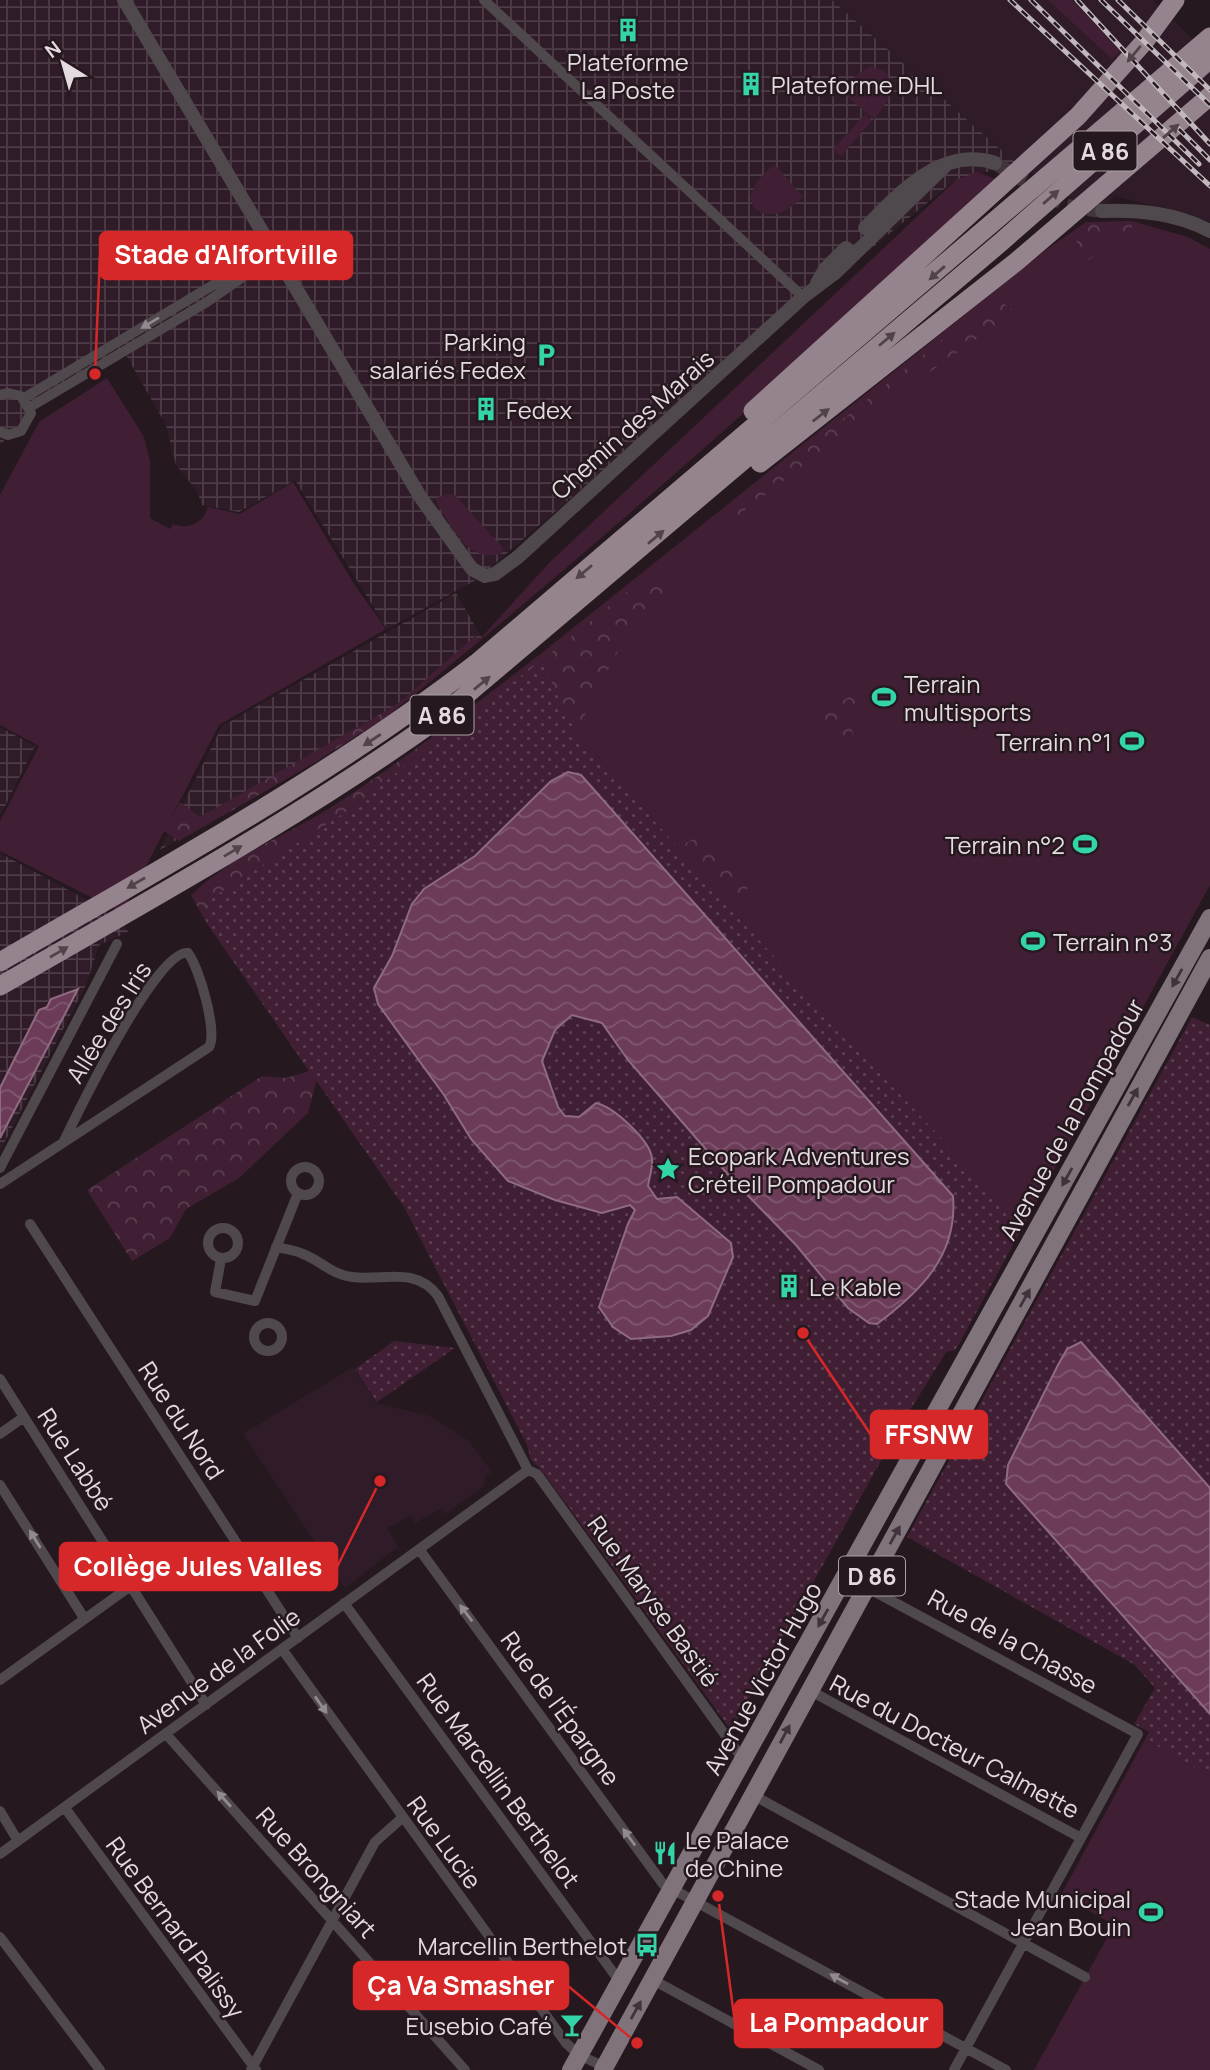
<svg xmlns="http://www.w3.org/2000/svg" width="1210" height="2070" font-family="Manrope,sans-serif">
<defs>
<pattern id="industrial-grid" width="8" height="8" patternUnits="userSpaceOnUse" patternTransform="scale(1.75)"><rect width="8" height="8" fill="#2f1c28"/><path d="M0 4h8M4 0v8" fill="none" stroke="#4d3c47"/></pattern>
<pattern id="forest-crowns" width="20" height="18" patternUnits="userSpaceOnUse" patternTransform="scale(1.75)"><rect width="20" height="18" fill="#401f34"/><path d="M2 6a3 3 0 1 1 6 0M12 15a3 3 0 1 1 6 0" fill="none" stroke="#5b3f51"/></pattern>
<pattern id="park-dots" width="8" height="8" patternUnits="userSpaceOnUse" patternTransform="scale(1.75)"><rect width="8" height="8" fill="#401f34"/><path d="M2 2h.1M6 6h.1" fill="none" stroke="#5b3f51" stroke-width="1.8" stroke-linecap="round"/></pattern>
<pattern id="water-waves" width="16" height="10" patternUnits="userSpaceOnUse" patternTransform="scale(1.75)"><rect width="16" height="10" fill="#6b3b58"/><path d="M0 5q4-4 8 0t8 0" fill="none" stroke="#805770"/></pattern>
</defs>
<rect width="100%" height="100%" fill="#25181f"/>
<path fill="#2f1c28" d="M 832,0 L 1153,0 L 1210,56 L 1210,221 L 1115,196 L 1096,214 L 1017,164 Z
M 353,1367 L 377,1403 L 430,1416 L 469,1441 L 492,1472 L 485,1477 L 484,1486 L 444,1515 L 443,1508 L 415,1523 L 410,1516 L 387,1528 L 398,1547 L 345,1588 L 243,1434 Z"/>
<path fill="url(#industrial-grid)" d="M 0,0 L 832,0 L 1017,164 L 955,180 L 639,439 L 476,580 L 387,629 L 295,480 L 239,512 L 202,505 L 197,491 L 176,465 L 166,425 L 122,348 L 51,391 L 0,445 Z
M 456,593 L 482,638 L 384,717 L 160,850 L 222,726 Z
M 0,727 L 35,746 L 0,816 Z
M 0,853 L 120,918 L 128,932 L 99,945 L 86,985 L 0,1151 Z"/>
<path fill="#401f34" d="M 1048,0 L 1072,0 L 1120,51 L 1112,59 Z
M 871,66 L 885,71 C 898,90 886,103 874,120 L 841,91 L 855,76 Z
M 865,114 L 872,121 L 841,156 L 833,149 Z
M 774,164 L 803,197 C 789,210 771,223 753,207 L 750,197 L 757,181 Z
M 977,172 L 1001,181 C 800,364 597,548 385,718 L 382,713 L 400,702 L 475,636 L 479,640 L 549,563 L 956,180 Z
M 1132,221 L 1188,237 L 1210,249 L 1210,885 L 960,1342 L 955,1350 L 946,1352 L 902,1423 L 592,1539 L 541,1470 L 993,1194 L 806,993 L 576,732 L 539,655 L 1046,250 L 1086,222 Z
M 107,378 L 144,437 L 150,461 L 150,518 L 170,529 L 173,524 C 189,530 203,523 208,507 L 240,514 L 293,482 L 354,584 L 386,629 L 219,725 L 122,913 L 0,851 L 0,821 L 39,746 L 0,725 L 0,495 L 39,422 Z
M 449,494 L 455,495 L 503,548 L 502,553 C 469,565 451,527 437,503 L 436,498 Z
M 1145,1739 L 1210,1776 L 1210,2070 L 1034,2070 L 1114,1925 L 1061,1895 Z"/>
<path fill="url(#forest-crowns)" d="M 1132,221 L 1132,231 L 1120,237 L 1098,238 L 1102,250 L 1070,273 C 1082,217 1076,224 1132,221 Z
M 995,297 L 1015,312 L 877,409 L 727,524 L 717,520 Z
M 644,578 L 681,584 L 649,621 L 630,628 L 576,732 L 322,1061 L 308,1113 L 239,1178 L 186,1209 L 170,1238 L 132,1261 L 87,1190 L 262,1076 L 286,1078 L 309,1071 L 206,922 L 191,895 C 233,855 288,835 336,804 C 407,758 472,707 539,655 L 542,660 Z
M 856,694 L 865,696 L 868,705 L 852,731 L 859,747 L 853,752 L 839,745 L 836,736 L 820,729 C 820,716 827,706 840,706 L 841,701 Z
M 382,713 L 385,718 L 314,763 L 179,841 L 164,831 L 180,802 L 200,817 Z
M 693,839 L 712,846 L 718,856 L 737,858 L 738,865 L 744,871 L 741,879 L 749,885 L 746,891 L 738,894 L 715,880 L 703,879 L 698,874 L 705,866 L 689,862 L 681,854 L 684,844 Z"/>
<path fill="url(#park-dots)" d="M 541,661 L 576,732 L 806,993 L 1023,1226 L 960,1342 L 955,1350 L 946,1352 L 902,1423 L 731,1730 L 544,1472 L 531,1460 L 527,1445 L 404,1207 L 206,922 L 207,901 L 347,811 Z
M 1192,1017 L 1210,1025 L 1210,1776 L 1145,1739 L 1149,1732 L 1134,1724 L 1155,1688 L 1135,1665 L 907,1537 Z
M 394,1341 L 455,1348 L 377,1402 L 355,1369 Z"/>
<path fill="url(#water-waves)" stroke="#8f6b81" stroke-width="2" d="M 568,772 L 581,775 L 953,1196 C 958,1255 921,1291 877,1324 L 869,1323 L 848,1308 L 796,1245 L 731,1178 L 628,1060 L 602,1023 L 572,1015 L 555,1030 L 542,1061 L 558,1107 L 565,1116 L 579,1117 L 596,1103 C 614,1107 651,1141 652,1159 C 653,1168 649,1178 648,1186 L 657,1199 L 677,1197 L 731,1243 L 733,1257 L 708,1316 L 691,1330 L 671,1336 L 631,1339 L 613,1327 L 599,1307 L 628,1224 L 635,1210 L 630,1205 L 602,1213 L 555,1200 L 508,1181 L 471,1139 L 444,1095 L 378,1004 L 374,988 L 392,956 L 412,904 L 424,889 L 475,856 L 551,781 Z
M 78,989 L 0,1138 L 0,1088 L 39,1010 L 47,1007 L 51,999 Z
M 1081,1342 L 1210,1488 L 1210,1714 L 1006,1484 L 1008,1465 L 1058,1365 L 1067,1349 Z"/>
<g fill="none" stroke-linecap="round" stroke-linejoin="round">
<path stroke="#42353c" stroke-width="14" stroke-dasharray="14 7" stroke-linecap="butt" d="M 995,163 L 1067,206 L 1102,211"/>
<path stroke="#4f484c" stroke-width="10" d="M 484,0 L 803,297
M 0,395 L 8,393 L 21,396 L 31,413 L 21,431 L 8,435 L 0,432
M 24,398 L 255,260 L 273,255
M 30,407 L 207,302 L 271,257
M291 1181a14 14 0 1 1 28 0a14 14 0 1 1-28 0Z
M 0,1168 L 117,944
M 0,1184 L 209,1047 C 218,1032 199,967 188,953 C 157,948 77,1114 63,1143
M 30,1224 L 298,1638
M208 1243a15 15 0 1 1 30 0a15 15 0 1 1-30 0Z
M 276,1247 C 285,1249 295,1250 303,1254 C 320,1260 332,1275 352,1277 C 383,1281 417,1266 438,1296 L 528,1470
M 221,1259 L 215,1292 L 255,1301 L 298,1193
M254 1337a14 14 0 1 1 28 0a14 14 0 1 1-28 0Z
M 0,1379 L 206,1705
M 0,1434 L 24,1417
M 528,1470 L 537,1474 L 744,1761
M 0,1485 L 84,1618
M 419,1549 L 663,1884 L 1006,2070
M 866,1587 L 1138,1734 L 954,2070
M 344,1603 L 620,1982
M 282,1649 L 566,2043 L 579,2055 L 607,2068
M 0,1680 L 132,1585
M 809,1690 L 1081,1838
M 166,1734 L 465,2070
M 753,1795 L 1085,1977
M 65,1808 L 256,2070
M 0,1811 L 18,1841
M 0,1854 L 528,1470
M 0,1937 L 100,2070
M 653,1980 L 819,2070
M 251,2070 L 375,1842 L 402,1818"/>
<path stroke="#4f484c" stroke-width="14" d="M 124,0 L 421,498 L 472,569 L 485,576 L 495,574 L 518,557 L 803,297 L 835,273 L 945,166
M 1102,211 C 1140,210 1176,213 1210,231
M 865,228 C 898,194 942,145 995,163
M 817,283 L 825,269 L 846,248"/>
<path stroke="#81737b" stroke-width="18" d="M 571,2070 L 1210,918
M 603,2070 L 1210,958"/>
<path stroke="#95848d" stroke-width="19" d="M 753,411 L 1078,116 L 1144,42 L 1175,0
M 760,463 L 1016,262 L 1210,96
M 0,962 C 163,867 329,777 478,662 L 1210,37
M 0,986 C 149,900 301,817 440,717 L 1000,243 L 1210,59"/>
<g stroke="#c1b7bd" stroke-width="5">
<path id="rail" d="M 1010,0 L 1210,186
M 1031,0 L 1199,164
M 1077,0 L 1210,144
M 1101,0 L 1210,105
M 1118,0 L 1210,90
M 1179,129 L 1210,160"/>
</g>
<use href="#rail" stroke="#25181f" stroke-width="2.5" stroke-dasharray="8" stroke-linecap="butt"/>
</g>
<defs><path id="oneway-solid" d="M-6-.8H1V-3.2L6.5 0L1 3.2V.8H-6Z" transform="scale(1.75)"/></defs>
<g fill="#52434b">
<use href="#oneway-solid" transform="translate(1134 54) rotate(130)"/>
<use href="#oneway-solid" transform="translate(1171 131) rotate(-41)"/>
<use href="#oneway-solid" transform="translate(1051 197) rotate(-41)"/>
<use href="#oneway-solid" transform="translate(937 273) rotate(139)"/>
<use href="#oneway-solid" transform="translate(887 339) rotate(-40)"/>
<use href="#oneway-solid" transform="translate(821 415) rotate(-38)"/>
<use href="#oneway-solid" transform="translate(656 537) rotate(-40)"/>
<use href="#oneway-solid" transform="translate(584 572) rotate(140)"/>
<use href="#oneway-solid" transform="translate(482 683) rotate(-39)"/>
<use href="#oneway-solid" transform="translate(372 740) rotate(147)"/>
<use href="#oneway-solid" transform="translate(233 851) rotate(-31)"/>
<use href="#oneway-solid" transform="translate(136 883) rotate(150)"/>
<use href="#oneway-solid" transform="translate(59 952) rotate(-30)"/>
</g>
<g fill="#928a8f">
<use href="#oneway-solid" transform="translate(150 323) rotate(149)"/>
<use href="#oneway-solid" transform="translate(35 1539) rotate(-122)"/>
<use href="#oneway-solid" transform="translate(466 1613) rotate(-127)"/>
<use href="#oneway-solid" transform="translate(321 1705) rotate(55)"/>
<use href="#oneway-solid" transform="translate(224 1799) rotate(-132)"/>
<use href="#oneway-solid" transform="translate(629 1837) rotate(-126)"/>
<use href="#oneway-solid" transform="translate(839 1979) rotate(-151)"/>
</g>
<g fill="#41333b">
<use href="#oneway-solid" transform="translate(1177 978) rotate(119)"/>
<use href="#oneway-solid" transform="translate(1133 1097) rotate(-61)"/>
<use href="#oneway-solid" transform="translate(1067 1177) rotate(119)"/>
<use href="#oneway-solid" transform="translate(1025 1298) rotate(-61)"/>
<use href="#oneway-solid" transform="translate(895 1535) rotate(-61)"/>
<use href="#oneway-solid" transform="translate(823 1618) rotate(119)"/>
<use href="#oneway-solid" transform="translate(785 1734) rotate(-62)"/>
<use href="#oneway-solid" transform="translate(636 2010) rotate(-61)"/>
</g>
<defs>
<g id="building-bare" transform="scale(1.89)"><path d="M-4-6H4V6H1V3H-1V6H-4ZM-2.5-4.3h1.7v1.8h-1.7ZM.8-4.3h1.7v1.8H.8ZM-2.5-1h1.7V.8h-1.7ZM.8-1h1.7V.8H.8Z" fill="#33d4a8" stroke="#25181f" stroke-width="2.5" paint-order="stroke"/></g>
<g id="parking-bare" transform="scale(1.89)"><path d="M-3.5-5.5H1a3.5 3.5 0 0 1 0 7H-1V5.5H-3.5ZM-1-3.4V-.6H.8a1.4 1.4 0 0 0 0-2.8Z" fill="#33d4a8" stroke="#25181f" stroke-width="2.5" paint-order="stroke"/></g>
<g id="stadium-bare" transform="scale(1.89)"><path d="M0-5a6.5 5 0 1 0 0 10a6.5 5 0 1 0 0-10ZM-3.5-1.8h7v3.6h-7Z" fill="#33d4a8" stroke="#25181f" stroke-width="2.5" paint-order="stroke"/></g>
<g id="sight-bare" transform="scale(1.89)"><path d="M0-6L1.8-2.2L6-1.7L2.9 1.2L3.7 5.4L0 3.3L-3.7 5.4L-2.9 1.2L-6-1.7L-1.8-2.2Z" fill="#33d4a8" stroke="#25181f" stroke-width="2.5" paint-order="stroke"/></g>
<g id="restaurant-bare" transform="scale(1.89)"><path d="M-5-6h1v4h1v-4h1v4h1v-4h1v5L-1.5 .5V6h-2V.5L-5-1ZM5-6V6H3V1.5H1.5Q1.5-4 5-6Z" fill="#33d4a8" stroke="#25181f" stroke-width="2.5" paint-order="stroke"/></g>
<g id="bus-bare" transform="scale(1.89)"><path d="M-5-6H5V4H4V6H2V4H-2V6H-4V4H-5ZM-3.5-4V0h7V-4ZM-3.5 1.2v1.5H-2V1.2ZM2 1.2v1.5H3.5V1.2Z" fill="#33d4a8" stroke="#25181f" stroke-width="2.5" paint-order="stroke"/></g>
<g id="bar-bare" transform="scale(1.89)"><path d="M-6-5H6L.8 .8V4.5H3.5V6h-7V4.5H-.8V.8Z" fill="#33d4a8" stroke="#25181f" stroke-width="2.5" paint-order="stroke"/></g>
</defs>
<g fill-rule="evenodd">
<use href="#building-bare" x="628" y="30"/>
<use href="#building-bare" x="751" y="84"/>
<use href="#parking-bare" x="546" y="355"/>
<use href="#building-bare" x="486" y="409"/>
<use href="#stadium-bare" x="884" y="697"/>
<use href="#stadium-bare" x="1132" y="741"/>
<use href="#stadium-bare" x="1085" y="844"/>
<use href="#stadium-bare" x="1033" y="941"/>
<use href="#sight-bare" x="668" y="1169"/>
<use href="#building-bare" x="789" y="1286"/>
<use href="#restaurant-bare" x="665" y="1853"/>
<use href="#stadium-bare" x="1151" y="1912"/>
<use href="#bus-bare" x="647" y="1945"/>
<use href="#bar-bare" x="572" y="2025"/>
</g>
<g text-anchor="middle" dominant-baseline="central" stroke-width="5" stroke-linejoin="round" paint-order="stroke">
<g fill="#25181f" stroke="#aba0a6" stroke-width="2">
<rect x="1073.5" y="131.5" width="63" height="39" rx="5"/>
<rect x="410.5" y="695.5" width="63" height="39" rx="5"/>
<rect x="839" y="1556.5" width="66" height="39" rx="5"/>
</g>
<g font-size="23" font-weight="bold" fill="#e4dbe0">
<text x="1105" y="151">A 86</text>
<text x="442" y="715">A 86</text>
<text x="872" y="1576">D 86</text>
</g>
<g font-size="24" fill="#e4dbe0" stroke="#25181f" text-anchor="start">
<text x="628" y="61" text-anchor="middle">Plateforme<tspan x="628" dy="28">La Poste</tspan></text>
<text x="771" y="84">Plateforme DHL</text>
<text x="526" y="341" text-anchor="end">Parking<tspan x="526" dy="28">salariés Fedex</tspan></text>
<text x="506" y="409">Fedex</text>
<text x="904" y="683">Terrain<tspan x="904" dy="28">multisports</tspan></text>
<text x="1112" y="741" text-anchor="end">Terrain n°1</text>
<text x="1065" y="844" text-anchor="end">Terrain n°2</text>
<text x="1053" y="941">Terrain n°3</text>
<text x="688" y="1155">Ecopark Adventures<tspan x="688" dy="28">Créteil Pompadour</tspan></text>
<text x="809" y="1286">Le Kable</text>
<text x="685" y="1839">Le Palace<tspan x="685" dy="28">de Chine</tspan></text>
<text x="1131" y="1898" text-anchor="end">Stade Municipal<tspan x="1131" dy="28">Jean Bouin</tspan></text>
<text x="627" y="1945" text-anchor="end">Marcellin Berthelot</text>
<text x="552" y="2025" text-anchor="end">Eusebio Café</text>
</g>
<g font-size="24" fill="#e4dbe0" stroke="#25181f">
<text transform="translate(632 424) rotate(-42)">Chemin des Marais</text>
<text transform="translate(108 1022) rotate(-58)">Allée des Iris</text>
<text transform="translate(1071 1119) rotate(-61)">Avenue de la Pompadour</text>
<text transform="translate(182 1420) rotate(57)">Rue du Nord</text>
<text transform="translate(76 1459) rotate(57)">Rue Labbé</text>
<text transform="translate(654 1601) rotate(54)">Rue Maryse Bastié</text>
<text transform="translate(1013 1641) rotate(29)">Rue de la Chasse</text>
<text transform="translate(218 1670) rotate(-36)">Avenue de la Folie</text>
<text transform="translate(762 1678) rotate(-61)">Avenue Victor Hugo</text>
<text transform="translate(561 1708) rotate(54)">Rue de l'Épargne</text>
<text transform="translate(955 1746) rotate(28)">Rue du Docteur Calmette</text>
<text transform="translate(499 1780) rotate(54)">Rue Marcellin Berthelot</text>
<text transform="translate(445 1842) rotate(54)">Rue Lucie</text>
<text transform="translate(317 1872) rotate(48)">Rue Brongniart</text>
<text transform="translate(176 1927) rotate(54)">Rue Bernard Palissy</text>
</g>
</g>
<path fill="none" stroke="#d62828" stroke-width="2.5" d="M95 374L100 255M803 1333L871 1435M380 1481L337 1567M637 2043L568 1986M718 1896L735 2023"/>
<g fill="#d62828" stroke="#25181f" stroke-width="2.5">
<circle cx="95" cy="374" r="7"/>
<circle cx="803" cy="1333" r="7"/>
<circle cx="380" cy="1481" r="7"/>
<circle cx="637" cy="2043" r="7"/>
<circle cx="718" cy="1896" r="7"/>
</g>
<g fill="#d62828" stroke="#d62828" stroke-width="2.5">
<rect x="100" y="232" width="252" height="47" rx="7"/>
<rect x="871" y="1411" width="116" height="47" rx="7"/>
<rect x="60" y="1543" width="277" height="47" rx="7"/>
<rect x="354" y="1962" width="214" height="47" rx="7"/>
<rect x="735" y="2000" width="207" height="47" rx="7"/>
</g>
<g font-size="26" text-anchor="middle" font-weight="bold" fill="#fff">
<text x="226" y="264">Stade d'Alfortville</text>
<text x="929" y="1444">FFSNW</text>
<text x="198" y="1576">Collège Jules Valles</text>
<text x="461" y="1995">Ça Va Smasher</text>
<text x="839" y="2032">La Pompadour</text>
</g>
<g transform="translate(63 63) rotate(323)" stroke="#25181f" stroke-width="5" paint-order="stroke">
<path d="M0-5L12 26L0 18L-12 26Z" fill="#e4dbe0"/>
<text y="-10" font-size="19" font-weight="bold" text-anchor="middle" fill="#e4dbe0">N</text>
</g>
</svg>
